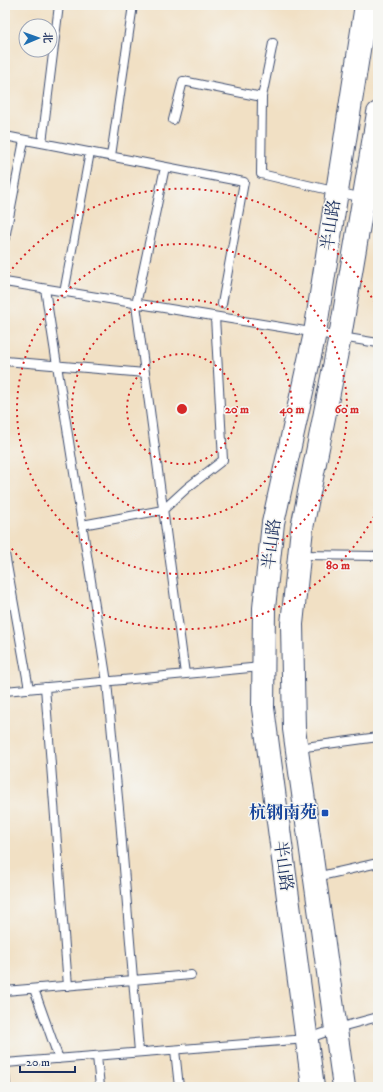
<svg xmlns="http://www.w3.org/2000/svg" width="383" height="1092" font-family="'IM FELL DW Pica','Noto Serif SC',serif">
<rect width="100%" height="100%" fill="#f6f6f2"/>
<filter id="ink" filterUnits="userSpaceOnUse"><feTurbulence type="fractalNoise" baseFrequency=".025" numOctaves="2"/><feDisplacementMap in="SourceGraphic" scale="8" xChannelSelector="R" yChannelSelector="G"/><feConvolveMatrix kernelMatrix="1 2 1 2 8 2 1 2 1" color-interpolation-filters="sRGB"/></filter>
<filter id="wash" filterUnits="userSpaceOnUse"><feTurbulence type="fractalNoise" baseFrequency=".012" numOctaves="4" result="noise"/><feDisplacementMap in="SourceGraphic" scale="16" xChannelSelector="R" yChannelSelector="G"/><feGaussianBlur stdDeviation="0.9" result="paint"/><feColorMatrix in="noise" values="0 0 0 0 0 0 0 0 0 0 0 0 0 0 0 0 0 1.4 0 .05"/><feComposite in="paint" operator="in"/></filter>
<g filter="url(#wash)">
<rect width="100%" height="100%" fill="#f1e0c4"/>
</g>
<g filter="url(#ink)">
<g fill="none" stroke-linecap="round" stroke-linejoin="round">
<g stroke="#3b4a6d" stroke-width="10">
<path id="lane" d="M 273,43 L 262,97 L 261,174 L 363,198
M 173,120 L 183,81 L 262,97
M 5,136 L 244,182 L 222,304
M 42,143 L 59,5
M 111,156 L 133,5
M 165,167 L 136,305 L 185,674
M 5,238 L 24,140
M 5,282 L 378,343
M 45,289 L 107,682 L 120,819 L 139,1052
M 64,293 L 90,152
M 5,361 L 145,373
M 82,525 L 163,510 L 187,488 L 223,460 L 215,317
M 5,554 L 29,689
M 301,555 L 378,556
M 45,687 L 68,986
M 5,691 L 262,667
M 298,748 L 378,737
M 316,877 L 378,863
M 34,989 L 59,1059
M 5,991 L 191,975
M 175,1050 L 179,1087
M 97,1056 L 100,1087
M 5,1063 L 307,1039 L 337,1028 L 378,1017
M 5,1074 L 6,1087"/>
</g>
<g stroke="#3b4a6d" stroke-width="24">
<path id="secondary" d="M 313,1087 L 263,708 L 264,608 L 273,523 L 315,333 L 366,5
M 344,1087 L 294,729 L 292,624 L 302,528 L 340,337 L 378,113"/>
</g>
<use href="#lane" stroke="#fff" stroke-width="8"/>
<use href="#secondary" stroke="#fff" stroke-width="22"/>
</g>
</g>
<g fill="none" stroke="#d62828" stroke-width="2" stroke-dasharray="2 4">
<circle cx="182" cy="409" r="55"/>
<circle cx="182" cy="409" r="110"/>
<circle cx="182" cy="409" r="165"/>
<path d="M377 511A220 220 0 0 1 5 540M5 278A220 220 0 0 1 377 307"/>
</g>
<rect fill="#1a4fb4" stroke="#f6f6f2" stroke-width="1.5" x="321" y="809" width="8" height="8" rx="2"/>
<g text-anchor="middle" dominant-baseline="central" stroke-width="3" stroke-linejoin="round" paint-order="stroke">
<g font-size="17" fill="#1b2f5e" stroke="#f6f6f2">
<text transform="translate(331 225) rotate(-82)">半山路</text>
<text transform="translate(272 544) rotate(-83)">半山路</text>
<text transform="translate(283 866) rotate(82)">半山路</text>
</g>
<g font-size="17" font-weight="bold" fill="#164399" stroke="#f6f6f2" text-anchor="end">
<text x="317" y="813">杭钢南苑</text>
</g>
</g>
<circle cx="182" cy="409" r="6" fill="#d62828" stroke="#f6f6f2" stroke-width="2"/>
<g font-size="12" text-anchor="middle" font-weight="bold" fill="#d62828" stroke="#f6f6f2" stroke-width="3" stroke-linejoin="round" paint-order="stroke">
<text x="237" y="413">20 m</text>
<text x="292" y="413">40 m</text>
<text x="347" y="413">60 m</text>
<text x="338" y="569">80 m</text>
</g>
<rect width="383" height="1092" fill="none" stroke="#f6f6f2" stroke-width="20"/>
<g transform="translate(38 38) rotate(88)"><circle r="19" fill="#f6f6f2" stroke="#9ea6b7"/>
<path d="M0-3L7 15L0 10L-7 15Z" fill="#1f6fb2"/>
<text y="-6" font-size="11" font-weight="bold" text-anchor="middle" fill="#1b2f5e">北</text>
</g>
<path d="M20 1066v6h55v-6" fill="none" stroke="#1b2f5e" stroke-width="2"/>
<text x="26" y="1066" font-size="12" fill="#1b2f5e" stroke="#f6f6f2" stroke-width="3" paint-order="stroke">20 m</text>
</svg>
